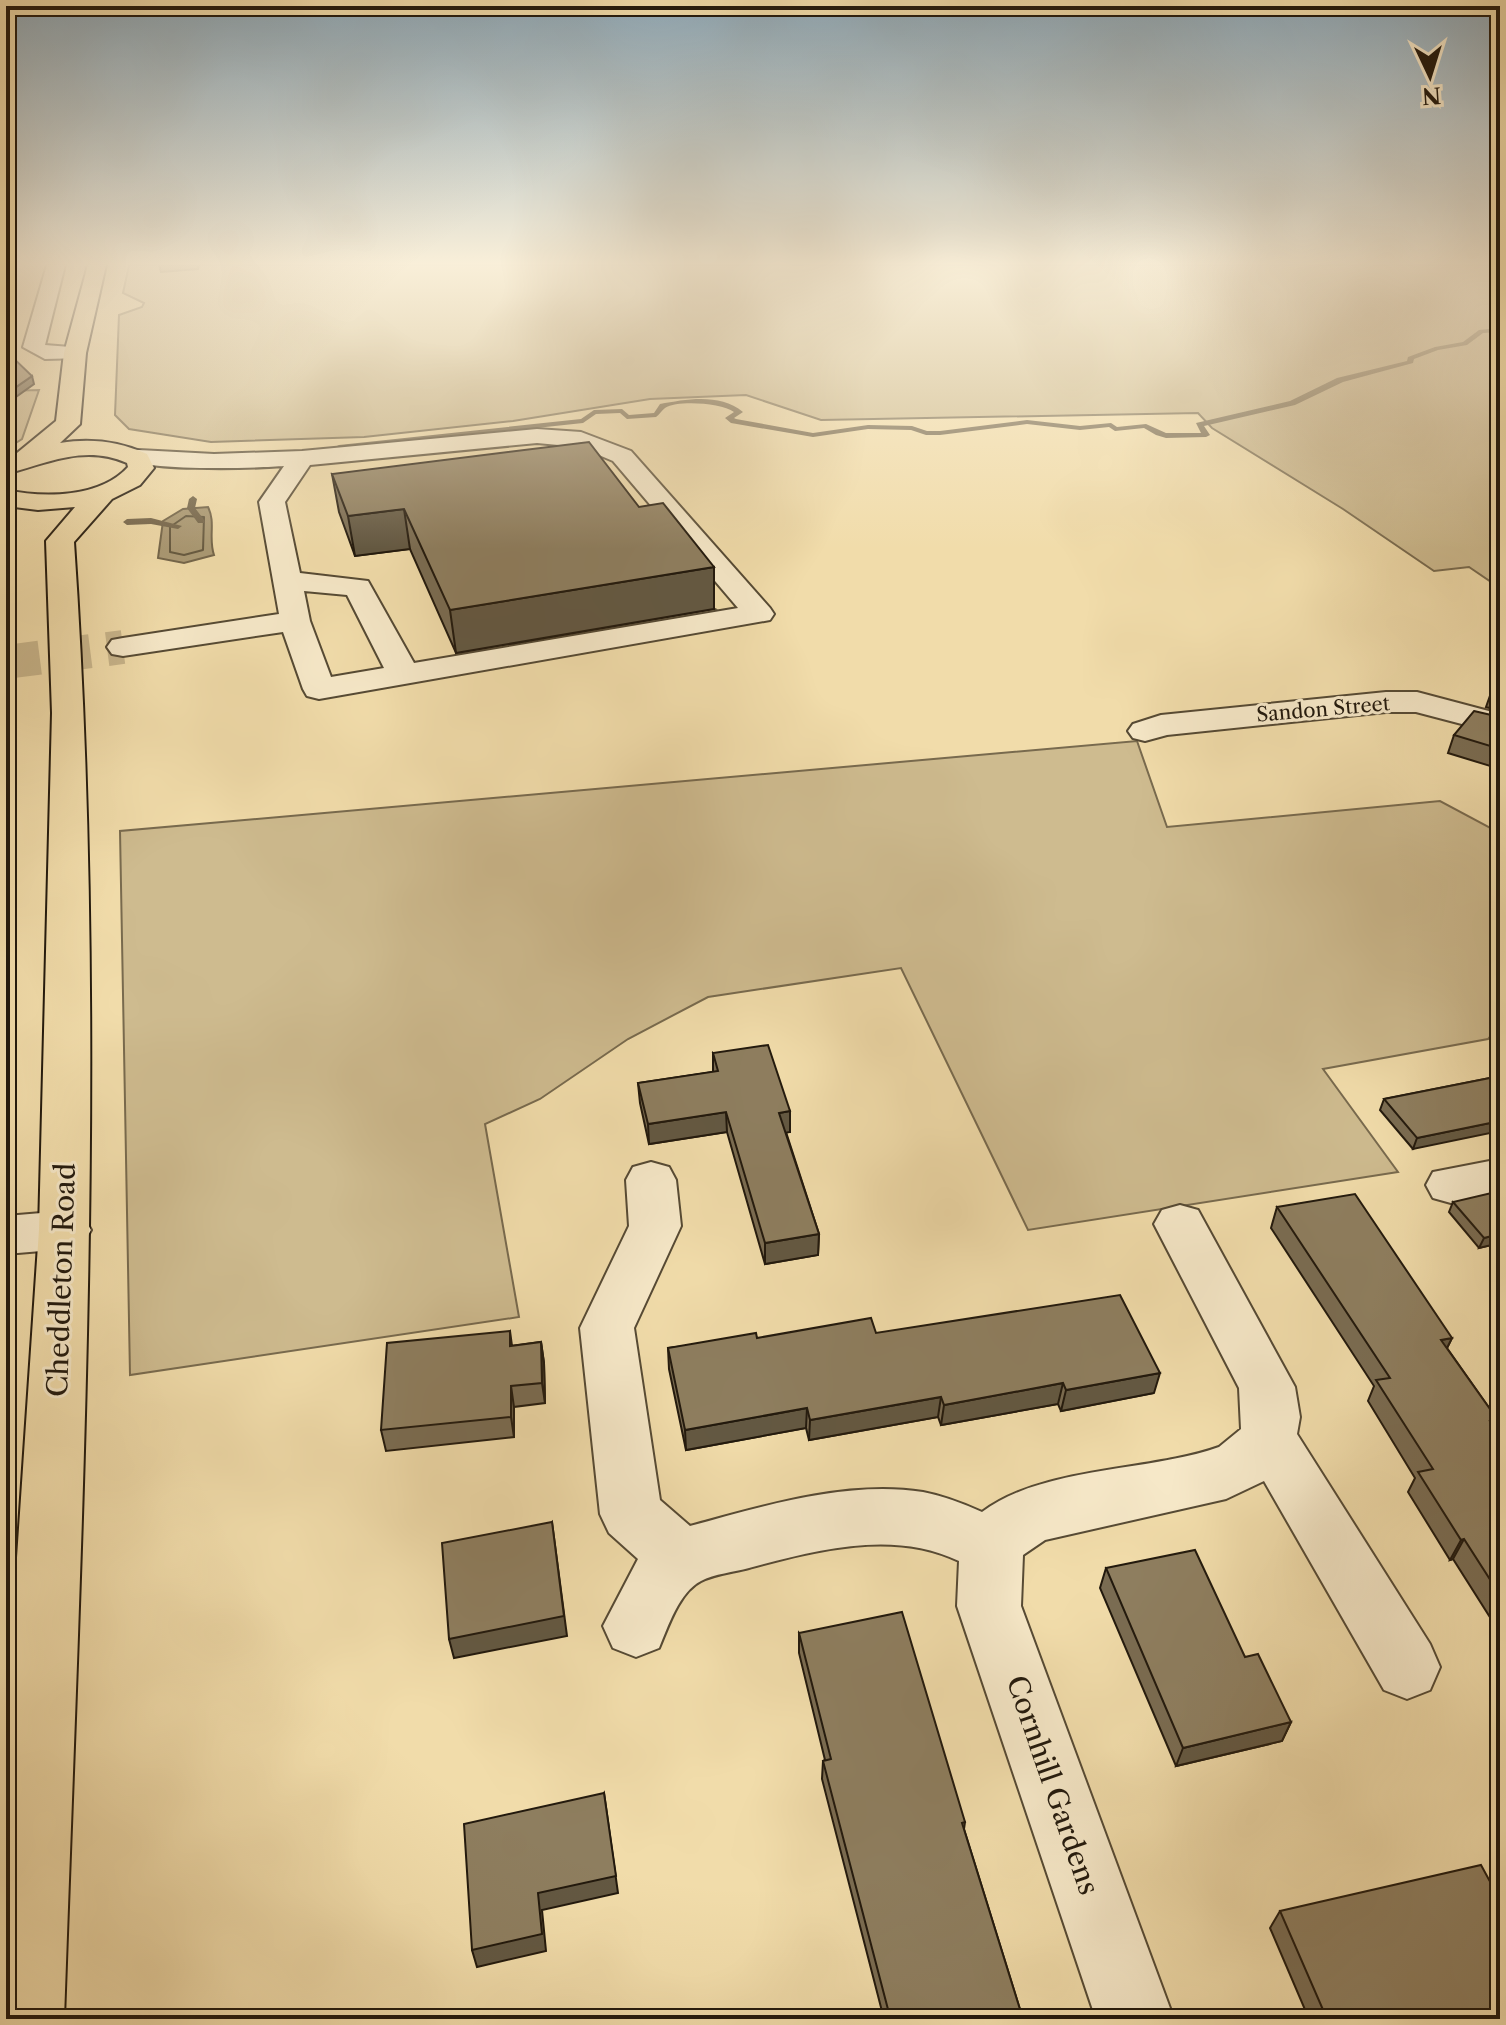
<svg xmlns="http://www.w3.org/2000/svg" width="1506" height="2025" font-family="'Libre Caslon Text',serif">
<rect width="100%" height="100%" fill="#f1dcaa"/>
<filter id="stains"><feTurbulence type="fractalNoise" baseFrequency=".0025" numOctaves="4"/><feColorMatrix values="0 0 0 0 .2 0 0 0 0 .09 0 0 0 0 .02 0 0 0 .5 -.17"/></filter>
<radialGradient id="worn" r=".72"><stop offset=".6" stop-color="#630" stop-opacity="0"/><stop offset="1" stop-color="#630" stop-opacity=".3"/></radialGradient>
<path fill="#cebb8f" stroke="#786a4e" stroke-width="2" d="M 129,265 L 1500,265 L 1500,588 L 1469,567 L 1434,571 L 1343,509 L 1212,428 L 1198,413 L 821,420 L 746,395 L 650,399 L 513,421 L 364,437 L 211,442 L 129,429 L 115,415 L 119,315 L 142,307 L 144,303 L 123,293 Z
M 39,390 L 22,439 L 6,449 L 6,391 Z
M 1137,741 L 1167,827 L 1440,801 L 1500,833 L 1500,1024 L 1488,1039 L 1323,1069 L 1398,1172 L 1028,1230 L 901,968 L 708,997 L 628,1039 L 540,1099 L 485,1124 L 519,1317 L 130,1375 L 120,831 Z"/>
<path fill="#ab9a75" stroke="#74664b" stroke-width="2" d="M 208,507 C 216,523 208,537 214,555 L 184,563 L 158,558 L 163,521 L 183,509 Z"/>
<g fill="none" stroke-linecap="round" stroke-linejoin="round">
<path stroke="#665a41" stroke-width="2" d="M 186,516 L 204,517 L 203,550 L 184,555 L 170,552 L 170,527 Z"/>
<path fill="#74664b" fill-rule="evenodd" d="M 1500,328 L 1500,332 L 1483,333 L 1467,345 L 1438,350 L 1414,359 L 1413,363 L 1343,382 L 1295,405 L 1204,426 L 1210,435 L 1206,437 L 1166,438 L 1156,435 L 1144,428 L 1115,431 L 1109,427 L 1080,430 L 1027,424 L 940,435 L 926,435 L 911,430 L 868,429 L 813,437 L 731,423 L 725,418 L 734,412 C 721,403 678,400 665,408 C 661,411 659,415 656,417 L 627,419 L 620,413 L 596,414 L 583,423 L 339,449 L 335,447 L 339,445 L 581,419 L 594,410 L 622,409 L 629,415 L 654,413 L 660,404 C 687,399 720,393 743,412 L 734,418 L 736,419 L 813,433 L 868,425 L 912,426 L 927,431 L 940,431 L 1027,420 L 1080,426 L 1111,423 L 1117,427 L 1146,424 L 1166,433 L 1201,433 L 1196,423 L 1290,401 L 1337,378 L 1407,361 L 1408,357 L 1435,347 L 1463,342 L 1479,330 Z
M 193,496 L 197,499 L 195,508 L 205,521 L 204,523 L 198,523 L 187,508 L 189,499 Z
M 151,518 L 182,526 L 178,529 L 151,524 L 127,525 L 123,522 L 127,519 Z"/>
<path stroke="#c8b58b" stroke-width="34" stroke-dasharray="34 17" stroke-linecap="butt" d="M 6,662 L 123,647"/>
<g stroke="#564a34" stroke-width="4">
<path id="minor" d="M 47,265 L 65,265 L 45,345 L 83,348 L 86,353 L 83,358 L 45,359 L 23,347 Z
M 537,429 L 581,432 L 631,451 L 770,608 L 774,614 L 770,620 L 319,699 L 307,696 L 303,689 L 283,632 L 123,656 L 112,654 L 107,647 L 112,640 L 123,638 L 279,614 L 259,502 L 284,466 C 257,468 130,473 117,454 L 120,449 L 214,454 L 302,451 ZM 537,443 L 580,447 L 613,461 L 738,608 L 414,663 L 368,581 L 300,573 L 285,502 L 310,465 ZM 304,591 L 347,595 L 384,668 L 331,677 L 310,621 Z
M 1386,692 L 1417,692 L 1500,714 L 1500,734 L 1416,712 L 1386,712 L 1167,735 L 1145,741 L 1133,738 L 1128,731 L 1133,724 L 1161,715 Z
M 1500,1159 L 1500,1195 L 1451,1203 L 1433,1198 L 1426,1185 L 1433,1172 Z
M 651,1162 L 669,1167 L 676,1180 L 681,1226 L 634,1328 L 660,1500 L 690,1526 C 763,1506 848,1480 923,1492 C 944,1496 964,1504 982,1512 C 1043,1466 1149,1472 1219,1447 L 1241,1429 L 1239,1388 L 1154,1224 L 1162,1210 L 1180,1205 L 1198,1210 L 1295,1387 L 1300,1417 L 1297,1434 L 1430,1644 L 1440,1667 L 1430,1690 L 1407,1699 L 1384,1690 L 1264,1481 L 1226,1499 L 1045,1540 L 1023,1555 L 1021,1606 L 1174,2019 L 1096,2019 L 957,1606 L 959,1561 C 893,1529 816,1550 749,1568 C 734,1572 714,1574 701,1581 C 679,1592 668,1627 659,1648 L 636,1657 L 613,1648 L 603,1626 L 638,1559 L 609,1533 L 600,1514 L 580,1328 L 629,1226 L 626,1180 L 633,1167 Z
M 65,1211 L 83,1216 L 91,1230 L 83,1244 L 65,1249 L 6,1254 L 6,1216 Z
M 6,1576 L 46,1577 L 69,1586 L 78,1607 L 69,1628 L 46,1637 L 6,1636 Z"/>
</g>
<g stroke="#22190d" stroke-width="4">
<path id="highway" d="M 88,265 L 106,265 L 86,353 L 80,424 L 60,443 C 91,438 118,441 147,454 L 154,468 L 140,485 L 112,499 L 74,542 C 108,1034 81,1527 64,2019 L 6,2019 L 6,1721 L 39,1230 L 52,713 L 46,541 L 75,507 L 38,510 L 6,506 L 6,490 C 44,498 100,498 128,467 L 127,463 C 85,444 47,463 6,474 L 6,457 L 17,453 L 56,421 L 64,353 Z"/>
</g>
<use href="#minor" fill="#f6e8c8" fill-rule="evenodd"/>
<use href="#highway" fill="#f1dcaa" fill-rule="evenodd"/>
</g>
<path fill="#7a6c52" stroke="#22190d" stroke-width="2" d="M 332,474 L 714,609 L 456,653 L 410,549 L 355,556 L 339,512 Z
M 1500,680 L 1500,711 L 1486,707 L 1492,690 Z
M 1500,717 L 1500,769 L 1448,753 L 1454,735 Z
M 713,1053 L 790,1111 L 790,1132 L 786,1132 L 819,1234 L 818,1255 L 765,1264 L 727,1132 L 649,1144 L 640,1103 L 638,1083 L 713,1072 Z
M 1500,1076 L 1413,1149 L 1380,1110 L 1384,1099 Z
M 1453,1202 L 1500,1243 L 1479,1248 L 1449,1212 Z
M 1277,1207 L 1452,1338 L 1447,1348 L 1497,1419 L 1493,1426 L 1500,1435 L 1500,1633 L 1453,1559 L 1450,1560 L 1408,1492 L 1415,1478 L 1368,1401 L 1374,1386 L 1271,1228 Z
M 510,1331 L 512,1346 L 541,1342 L 544,1363 L 545,1403 L 514,1407 L 514,1437 L 386,1451 L 381,1430 Z
M 876,1333 L 1154,1393 L 1061,1411 L 1058,1404 L 941,1425 L 938,1417 L 809,1440 L 806,1428 L 686,1450 L 669,1369 L 668,1348 L 757,1338 Z
M 1106,1568 L 1245,1657 L 1291,1722 L 1282,1741 L 1176,1766 L 1100,1588 Z
M 799,1633 L 965,1822 L 964,1829 L 1023,2019 L 884,2019 L 822,1779 L 823,1761 L 825,1760 L 799,1653 Z
M 1280,1911 L 1500,2019 L 1309,2019 L 1270,1928 Z"/>
<path fill="#635842" stroke="#22190d" stroke-width="2" d="M 6,265 L 12,265 L 6,274 Z
M 159,265 L 199,265 L 198,269 L 161,272 Z
M 9,276 L 11,283 L 6,299 L 6,285 Z
M 32,376 L 34,384 L 6,404 L 6,394 Z
M 404,509 L 410,549 L 355,556 L 348,516 Z
M 714,567 L 714,609 L 456,653 L 450,610 Z
M 790,1111 L 790,1132 L 779,1134 L 779,1113 Z
M 726,1112 L 727,1132 L 649,1144 L 648,1124 Z
M 1500,1121 L 1500,1131 L 1413,1149 L 1417,1138 Z
M 819,1234 L 818,1255 L 765,1264 L 765,1243 Z
M 1500,1234 L 1500,1243 L 1479,1248 L 1484,1238 Z
M 1452,1338 L 1442,1358 L 1441,1340 Z
M 541,1342 L 544,1363 L 545,1403 L 542,1383 Z
M 1160,1373 L 1154,1393 L 1061,1411 L 1066,1390 Z
M 1063,1383 L 1058,1404 L 941,1425 L 944,1405 Z
M 511,1386 L 514,1407 L 514,1437 L 511,1417 Z
M 941,1397 L 938,1417 L 809,1440 L 810,1420 Z
M 807,1408 L 806,1428 L 686,1450 L 685,1430 Z
M 552,1522 L 567,1636 L 454,1658 L 449,1639 Z
M 1464,1539 L 1453,1559 L 1450,1560 L 1461,1540 Z
M 1291,1722 L 1282,1741 L 1176,1766 L 1183,1748 Z
M 604,1793 L 618,1893 L 542,1910 L 546,1951 L 477,1967 L 472,1950 L 538,1893 Z
M 1500,2010 L 1500,2019 L 1465,2019 Z"/>
<path fill="#8e7e5f" stroke="#22190d" stroke-width="2" d="M 6,351 L 32,376 L 6,394 Z
M 589,442 L 639,507 L 663,503 L 714,567 L 450,610 L 404,509 L 348,516 L 332,474 Z
M 1500,680 L 1500,692 L 1492,690 Z
M 1474,711 L 1500,717 L 1500,749 L 1454,735 Z
M 768,1045 L 790,1111 L 779,1113 L 819,1234 L 765,1243 L 726,1112 L 648,1124 L 638,1083 L 718,1071 L 713,1053 Z
M 1500,1076 L 1500,1121 L 1417,1138 L 1384,1099 Z
M 1500,1191 L 1500,1234 L 1484,1238 L 1453,1202 Z
M 1355,1194 L 1452,1338 L 1441,1340 L 1497,1419 L 1490,1421 L 1500,1435 L 1500,1595 L 1464,1539 L 1461,1540 L 1418,1472 L 1433,1469 L 1376,1380 L 1390,1378 L 1277,1207 Z
M 1120,1295 L 1160,1373 L 1066,1390 L 1063,1383 L 944,1405 L 941,1397 L 810,1420 L 807,1408 L 685,1430 L 668,1348 L 756,1333 L 757,1338 L 871,1318 L 876,1333 Z
M 510,1331 L 510,1346 L 541,1342 L 542,1383 L 511,1386 L 511,1417 L 381,1430 L 387,1343 Z
M 552,1522 L 564,1616 L 449,1639 L 442,1543 Z
M 1195,1550 L 1245,1657 L 1258,1654 L 1291,1722 L 1183,1748 L 1106,1568 Z
M 902,1612 L 965,1822 L 962,1823 L 1023,2019 L 886,2019 L 890,2017 L 823,1761 L 831,1759 L 799,1633 Z
M 604,1793 L 616,1876 L 538,1893 L 542,1934 L 472,1950 L 464,1824 Z
M 1481,1865 L 1500,1900 L 1500,2010 L 1465,2019 L 1327,2019 L 1280,1911 Z"/>
<linearGradient id="sky" x2="0" y2="1"><stop stop-color="#8faaba"/><stop offset="0.48" stop-color="#f9efd9"/><stop offset="1" stop-color="#f9efd9" stop-opacity="0"/></linearGradient>
<rect width="1506" height="549" fill="url(#sky)"/>
<g text-anchor="middle" dominant-baseline="central" stroke-width="6" stroke-linejoin="round" paint-order="stroke">
<g font-size="20" fill="#22190d" stroke="#f6e8c8">
<text transform="translate(1323 709) rotate(-5)">Sandon Street</text>
</g>
<g font-size="28" fill="#22190d" stroke="#f6e8c8">
<text transform="translate(61 1280) rotate(-88)">Cheddleton Road</text>
<text transform="translate(1053 1785) rotate(71)">Cornhill Gardens</text>
</g>
</g>
<rect width="1506" height="2025" fill="none" stroke="#f1dcaa" stroke-width="32"/>
<rect x="8" y="8" width="1490" height="2009" fill="none" stroke="#22190d" stroke-width="4"/>
<rect x="16" y="16" width="1474" height="1993" fill="none" stroke="#22190d" stroke-width="2"/>
<g transform="translate(1430 76) rotate(176)" stroke="#f6e8c8" stroke-width="6" paint-order="stroke">
<path d="M0-6L14 30L0 20L-14 30Z" fill="#22190d"/>
<text y="-12" font-size="22" font-weight="bold" text-anchor="middle" fill="#22190d">N</text>
</g>
<rect width="100%" height="100%" filter="url(#stains)"/>
<rect width="100%" height="100%" fill="url(#worn)"/>
</svg>
